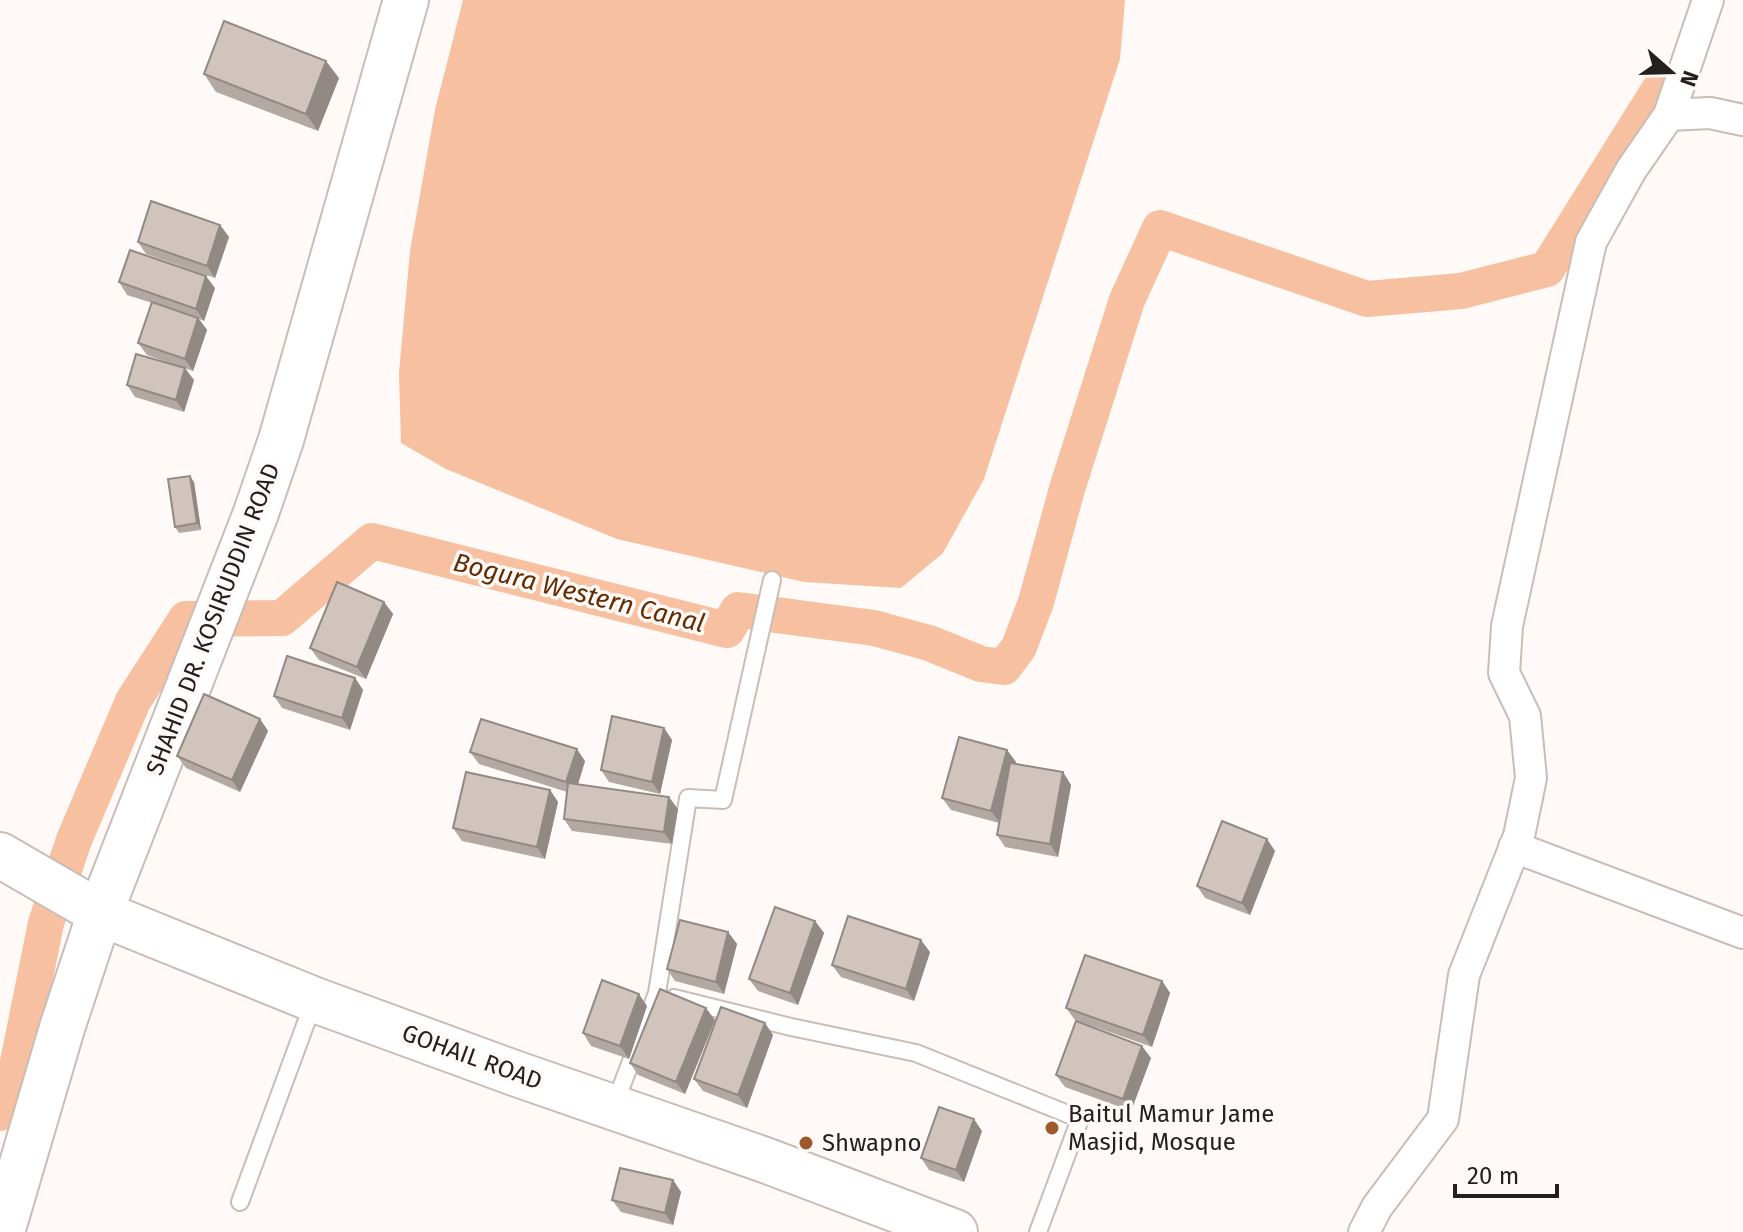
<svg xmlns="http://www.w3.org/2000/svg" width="1743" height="1232" font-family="'Fira Sans',sans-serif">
<rect width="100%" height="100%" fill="#fffaf7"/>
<path fill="#f7c0a0" d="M 463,0 L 1125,0 L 1120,59 L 984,479 L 943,553 L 901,588 L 804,582 L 617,539 L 446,469 L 401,443 L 399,373 L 410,251 L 435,110 Z"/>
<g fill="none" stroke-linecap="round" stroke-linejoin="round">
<path stroke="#f7c0a0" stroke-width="36" d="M 0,1113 L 17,1067 L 46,923 L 74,840 L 133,701 L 186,619 L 282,618 L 372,541 L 727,630 L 738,610 L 874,628 L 929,643 L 981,664 L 1004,667 L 1019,647 L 1036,602 L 1067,489 L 1127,300 L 1160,228 L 1367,299 L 1461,291 L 1547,269 L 1662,85"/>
<g stroke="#c9bdb6" stroke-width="20">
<path id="lane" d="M 674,998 L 791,1027 L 916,1053 L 1080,1119 L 1038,1232
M 614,1106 L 657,993 L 688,798 L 723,800 L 772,580
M 240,1202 L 314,1001"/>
</g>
<g stroke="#c9bdb6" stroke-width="34">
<path id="street" d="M 1669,115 L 1710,113 L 1743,120
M 1514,847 L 1743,933
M 1364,1232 L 1377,1207 L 1443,1119 L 1464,975 L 1519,836 L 1531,778 L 1525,716 L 1504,673 L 1507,626 L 1591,242 L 1631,170 L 1669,115 L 1708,0"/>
</g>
<g stroke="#c9bdb6" stroke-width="48">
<path id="secondary" d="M 0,855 L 100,913 L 315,1000 L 517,1074 L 765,1160 L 955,1232
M 2,1232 L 62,1028 L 100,913 L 256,513 L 281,440 L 406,0"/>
</g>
<use href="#lane" stroke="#fff" stroke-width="16"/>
<use href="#street" stroke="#fff" stroke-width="30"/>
<use href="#secondary" stroke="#fff" stroke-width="44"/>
</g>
<path fill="#b3a9a2" d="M 204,74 L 339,78 L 318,131 L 216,92 Z
M 220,225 L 229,237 L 215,278 L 146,254 L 138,242 Z
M 119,282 L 215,288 L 204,321 L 199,319 L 207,330 L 193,371 L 147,355 L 138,343 L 152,303 L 127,295 Z
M 194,380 L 184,412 L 135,397 L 127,385 Z
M 194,482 L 201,530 L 179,533 L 175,527 Z
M 384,602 L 393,614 L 366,679 L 319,660 L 310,648 Z
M 355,678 L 363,690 L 350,730 L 282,708 L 274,696 Z
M 260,719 L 268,731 L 240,792 L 186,768 L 177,756 Z
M 664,728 L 672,740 L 660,794 L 609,782 L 601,770 Z
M 1007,750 L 1016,762 L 1015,764 L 1063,772 L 1071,785 L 1058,857 L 1005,847 L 997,835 L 999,823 L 951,810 L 942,798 Z
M 470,752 L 585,761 L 578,784 L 678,809 L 672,844 L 572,831 L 564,819 L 567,792 L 479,764 Z
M 550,790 L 558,802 L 545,859 L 462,841 L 453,828 Z
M 1275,851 L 1250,915 L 1205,898 L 1197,886 Z
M 815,921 L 824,933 L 798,1005 L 758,991 L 749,979 Z
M 728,932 L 737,944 L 724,994 L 675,981 L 667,969 Z
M 930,952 L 914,1001 L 841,977 L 832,965 Z
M 1162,981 L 1170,993 L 1152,1047 L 1075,1020 L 1066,1008 Z
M 647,1006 L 629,1059 L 591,1046 L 583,1033 Z
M 715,1020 L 685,1094 L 638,1075 L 630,1063 Z
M 773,1035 L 747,1108 L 703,1091 L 694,1079 Z
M 1151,1058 L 1131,1111 L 1065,1087 L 1056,1075 Z
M 982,1131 L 964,1182 L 929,1170 L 921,1158 Z
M 673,1180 L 681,1192 L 673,1225 L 621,1212 L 612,1200 Z"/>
<path fill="#928984" d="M 326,61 L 339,78 L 318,131 L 306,114 Z
M 220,225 L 229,237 L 215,278 L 207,266 Z
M 206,276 L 215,288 L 204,321 L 196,309 Z
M 198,318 L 207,330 L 193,371 L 185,359 Z
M 185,368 L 194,380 L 184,412 L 176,400 Z
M 190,476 L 194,482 L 201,530 L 197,523 Z
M 384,602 L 393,614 L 366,679 L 357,667 Z
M 355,678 L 363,690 L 350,730 L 342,718 Z
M 260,719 L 268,731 L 240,792 L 232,780 Z
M 664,728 L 672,740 L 660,794 L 652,782 Z
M 577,749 L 585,761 L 575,794 L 566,782 Z
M 1007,750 L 1016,762 L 1000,823 L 991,811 Z
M 1063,772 L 1071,785 L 1058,857 L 1050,844 Z
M 550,790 L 558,802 L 545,859 L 537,847 Z
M 669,797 L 678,809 L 672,844 L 664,832 Z
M 1267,839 L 1275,851 L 1250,915 L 1242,903 Z
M 815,921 L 824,933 L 798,1005 L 790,993 Z
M 728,932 L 737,944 L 724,994 L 716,982 Z
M 921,940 L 930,952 L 914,1001 L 906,989 Z
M 1162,981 L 1170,993 L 1152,1047 L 1143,1035 Z
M 639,994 L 647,1006 L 629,1059 L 620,1046 Z
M 706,1008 L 715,1020 L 685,1094 L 676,1082 Z
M 765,1023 L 773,1035 L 747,1108 L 738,1095 Z
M 1142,1046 L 1151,1058 L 1131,1111 L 1123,1099 Z
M 974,1119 L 982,1131 L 964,1182 L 956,1170 Z
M 673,1180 L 681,1192 L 673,1225 L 665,1213 Z"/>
<path fill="#d0c4bc" stroke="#928984" stroke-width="2" d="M 224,21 L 326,61 L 306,114 L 204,74 Z
M 151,201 L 220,225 L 207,266 L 138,242 Z
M 130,250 L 206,276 L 196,309 L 119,282 Z
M 152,302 L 198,318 L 185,359 L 138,343 Z
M 136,354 L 185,368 L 176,400 L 127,385 Z
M 190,476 L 197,523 L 175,527 L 168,479 Z
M 337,582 L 384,602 L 357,667 L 310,648 Z
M 287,656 L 355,678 L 342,718 L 274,696 Z
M 204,694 L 260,719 L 232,780 L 177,756 Z
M 612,716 L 664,728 L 652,782 L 601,770 Z
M 481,719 L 577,749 L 566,782 L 470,752 Z
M 959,737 L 1007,750 L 991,811 L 942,798 Z
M 1010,763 L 1063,772 L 1050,844 L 997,835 Z
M 466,772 L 550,790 L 537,847 L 453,828 Z
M 568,783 L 669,797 L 664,832 L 564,819 Z
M 1222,821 L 1267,839 L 1242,903 L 1197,886 Z
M 775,907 L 815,921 L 790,993 L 749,979 Z
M 848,916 L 921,940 L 906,989 L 832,965 Z
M 680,920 L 728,932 L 716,982 L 667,969 Z
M 1085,955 L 1162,981 L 1143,1035 L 1066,1008 Z
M 602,980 L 639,994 L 620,1046 L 583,1033 Z
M 660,989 L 706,1008 L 676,1082 L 630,1063 Z
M 721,1007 L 765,1023 L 738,1095 L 694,1079 Z
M 1076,1021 L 1142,1046 L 1123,1099 L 1056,1075 Z
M 939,1107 L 974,1119 L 956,1170 L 921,1158 Z
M 620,1168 L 673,1180 L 665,1213 L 612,1200 Z"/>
<g fill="#9d592c" stroke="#fffaf7" stroke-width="3">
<circle cx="1052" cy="1128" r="8"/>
<circle cx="806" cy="1143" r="8"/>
</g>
<g text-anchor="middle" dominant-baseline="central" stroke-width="7" stroke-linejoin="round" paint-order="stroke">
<g font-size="24" fill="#25201e" stroke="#fffaf7">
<text transform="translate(213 619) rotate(-69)">SHAHID DR. KOSIRUDDIN ROAD</text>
<text transform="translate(472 1057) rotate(20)">GOHAIL ROAD</text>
</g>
<g font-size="24" fill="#25201e" stroke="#fffaf7" text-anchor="start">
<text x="1068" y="1114">Baitul Mamur Jame<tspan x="1068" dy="28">Masjid, Mosque</tspan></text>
<text x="822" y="1143">Shwapno</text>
</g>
<g font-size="26" font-style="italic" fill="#622b00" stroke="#fffaf7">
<text transform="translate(579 593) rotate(14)">Bogura Western Canal</text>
</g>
</g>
<g transform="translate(1671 72) rotate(110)" stroke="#fffaf7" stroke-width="6" paint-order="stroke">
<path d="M0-6L14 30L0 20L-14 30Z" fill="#25201e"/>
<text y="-12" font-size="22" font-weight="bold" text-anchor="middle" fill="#25201e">N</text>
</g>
<path d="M1455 1184v12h102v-12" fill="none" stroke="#25201e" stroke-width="4"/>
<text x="1467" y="1184" font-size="24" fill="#25201e" stroke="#fffaf7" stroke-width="6" paint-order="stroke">20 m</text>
</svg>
